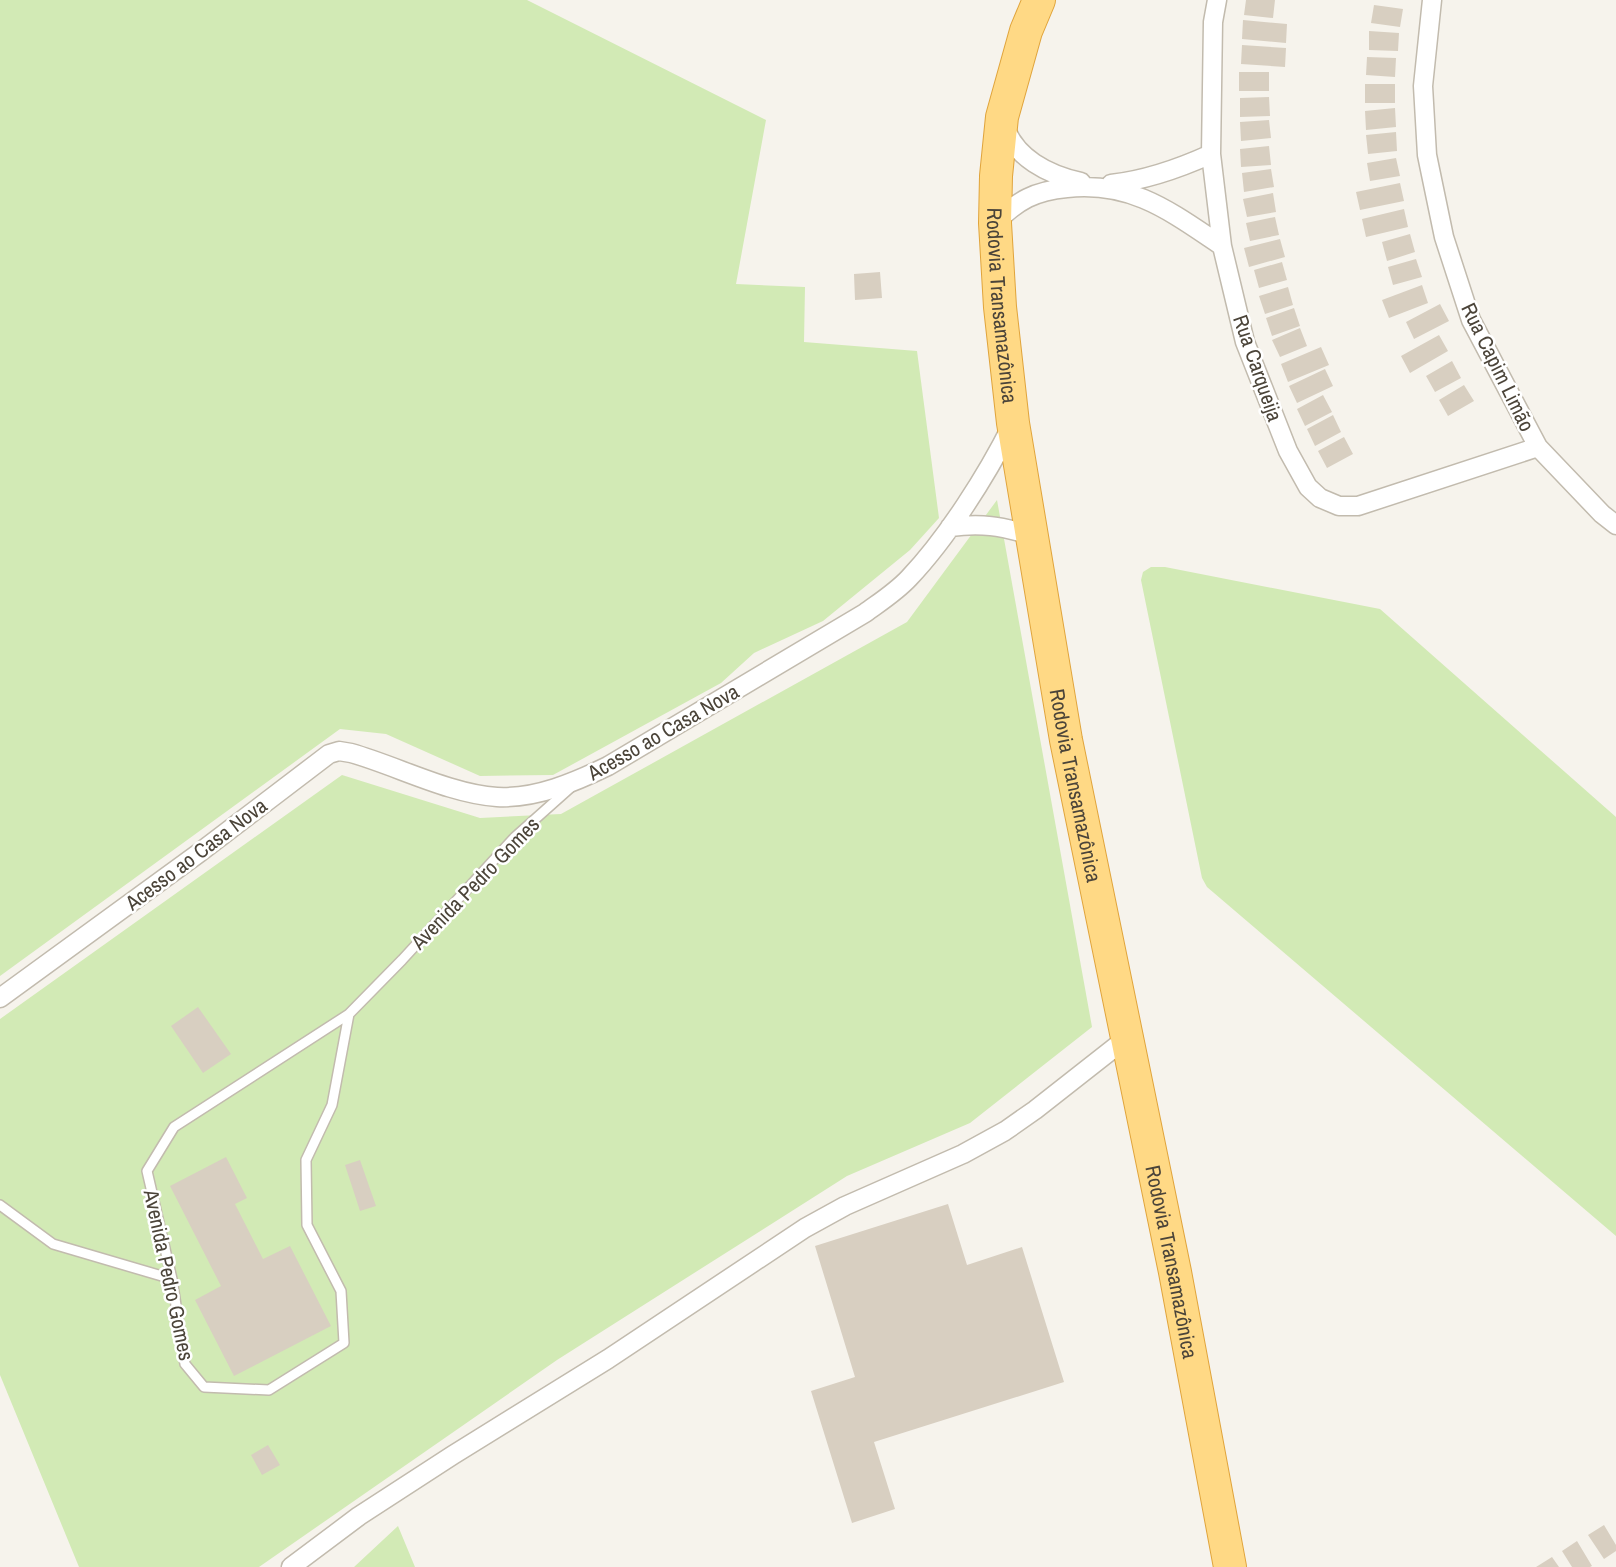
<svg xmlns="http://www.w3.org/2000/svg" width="1616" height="1567" font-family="'Archivo Narrow',sans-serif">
<rect width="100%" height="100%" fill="#f6f3ec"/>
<path fill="#d2eab5" d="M 0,0 L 527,0 L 766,120 L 736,284 L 805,287 L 804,342 L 917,351 L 939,518 L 910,550 L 823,621 L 754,653 L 721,683 L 553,775 L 480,776 L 386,734 L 340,729 L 0,976 Z
M 997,500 L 1092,1027 L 970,1123 L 847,1176 L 557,1360 L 259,1567 L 79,1567 L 0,1375 L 0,1019 L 342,775 L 480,818 L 561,814 L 907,622 Z
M 1151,567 L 1165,567 L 1380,609 L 1616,817 L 1616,1236 L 1207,887 L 1202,878 L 1141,580 L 1143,572 Z
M 398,1526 L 415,1567 L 354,1567 Z"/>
<path fill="#d8cfc1" d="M 1246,0 L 1275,0 L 1273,18 L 1244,15 Z
M 1374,5 L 1403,9 L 1400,27 L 1371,23 Z
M 1243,20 L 1287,24 L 1286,43 L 1242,39 Z
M 1369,31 L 1399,33 L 1398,51 L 1369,50 Z
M 1242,45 L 1286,48 L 1285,67 L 1241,64 Z
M 1367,57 L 1396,58 L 1395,77 L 1366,75 Z
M 1239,72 L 1269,72 L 1269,91 L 1239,91 Z
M 1365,84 L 1395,84 L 1395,103 L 1365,103 Z
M 1269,97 L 1270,116 L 1240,117 L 1240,98 Z
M 1395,108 L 1396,127 L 1366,130 L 1365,111 Z
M 1269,120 L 1271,138 L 1241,141 L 1240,122 Z
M 1396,132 L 1397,151 L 1368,154 L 1366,135 Z
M 1269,146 L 1271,165 L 1241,167 L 1240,149 Z
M 1396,158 L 1400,176 L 1370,181 L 1367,163 Z
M 1271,169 L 1274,187 L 1244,192 L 1242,173 Z
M 1400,183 L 1404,201 L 1360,210 L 1356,192 Z
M 1273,193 L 1276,212 L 1247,217 L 1243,199 Z
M 1404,209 L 1408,227 L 1366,237 L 1362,219 Z
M 1275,217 L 1279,235 L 1250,241 L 1246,223 Z
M 1410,234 L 1415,252 L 1387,261 L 1382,242 Z
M 1280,239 L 1285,257 L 1249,267 L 1244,248 Z
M 1416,259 L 1422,277 L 1393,285 L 1388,267 Z
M 1282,262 L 1287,280 L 1259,288 L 1254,270 Z
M 880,272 L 882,298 L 855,300 L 854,274 Z
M 1422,285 L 1428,303 L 1389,318 L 1382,300 Z
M 1288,287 L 1293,305 L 1265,314 L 1259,296 Z
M 1440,304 L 1449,321 L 1414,339 L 1406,322 Z
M 1294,308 L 1300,326 L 1272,336 L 1266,318 Z
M 1300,328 L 1307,346 L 1280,357 L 1272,340 Z
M 1439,335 L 1448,351 L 1410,373 L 1401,356 Z
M 1321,347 L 1329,365 L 1288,382 L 1281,364 Z
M 1452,361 L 1461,378 L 1435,392 L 1426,376 Z
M 1325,369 L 1333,386 L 1297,403 L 1289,386 Z
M 1464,385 L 1474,401 L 1448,416 L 1439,400 Z
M 1323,395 L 1332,412 L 1305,426 L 1297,409 Z
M 1333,415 L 1341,432 L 1315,446 L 1307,429 Z
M 1344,437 L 1353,454 L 1327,468 L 1318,451 Z
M 198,1007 L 231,1054 L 203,1073 L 171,1026 Z
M 226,1157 L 247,1198 L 235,1204 L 263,1259 L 290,1246 L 331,1326 L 234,1376 L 195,1300 L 221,1286 L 170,1186 Z
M 360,1160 L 376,1206 L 360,1211 L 345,1165 Z
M 948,1204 L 967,1265 L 1022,1247 L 1064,1382 L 874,1442 L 895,1509 L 852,1523 L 811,1391 L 855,1377 L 815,1246 Z
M 268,1445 L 280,1465 L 262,1475 L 251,1455 Z
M 1604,1525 L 1616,1545 L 1616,1551 L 1604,1559 L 1588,1535 Z
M 1577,1541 L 1592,1566 L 1590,1567 L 1572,1567 L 1562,1551 Z
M 1552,1557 L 1559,1567 L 1536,1567 Z"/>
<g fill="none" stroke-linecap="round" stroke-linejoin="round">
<g stroke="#c2bbae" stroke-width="12">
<path id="service" d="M 349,1014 L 332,1105 L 306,1160 L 307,1225 L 341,1291 L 344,1343 L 269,1390 L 204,1387 L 185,1364 L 172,1279 L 147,1171 L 174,1127 L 349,1014 L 402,960 L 515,837 L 570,788
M 0,1205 L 53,1244 L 172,1279"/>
</g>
<g stroke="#c2bbae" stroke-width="21">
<path id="minor" d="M 1217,0 L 1213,22 L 1211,154 L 1222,246 L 1245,342 L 1288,451 L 1308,487 L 1320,498 L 1339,506 L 1358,506 L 1538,447
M 1432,0 L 1423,86 L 1427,155 L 1444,237 L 1471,320 L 1538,447 L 1602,514 L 1616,525
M 1004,124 C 1014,158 1049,175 1081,182
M 1111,184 C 1147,180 1178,169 1211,154
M 995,223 C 1018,200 1035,191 1067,188 C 1132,181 1171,212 1222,246
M 950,527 C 982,523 1000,526 1031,535
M 0,998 L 199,853 L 329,754 L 339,751 L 351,753 C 397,766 450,794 497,797 C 536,799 575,782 608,766 L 865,613 C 880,602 896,592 909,578 C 947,538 987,475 1012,425
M 291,1567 L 359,1516 L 453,1455 L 608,1359 L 805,1228 L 845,1206 L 963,1154 L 1005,1131 L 1035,1110 L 1128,1037"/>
</g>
<g stroke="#e0a43c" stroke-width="34">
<g id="trunk">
<path id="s1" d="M 1039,0 L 1026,31 L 1002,117 L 996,176 L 995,223 L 1000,307 L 1013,423 L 1066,740 L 1175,1272 L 1230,1567"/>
</g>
</g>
<use href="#service" stroke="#fff" stroke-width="9"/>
<use href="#minor" stroke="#fff" stroke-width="18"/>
<use href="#trunk" stroke="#ffd985" stroke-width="32"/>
</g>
<g text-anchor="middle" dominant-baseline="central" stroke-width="5" stroke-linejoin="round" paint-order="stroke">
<g font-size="21" fill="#4b4439" stroke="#fff">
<text stroke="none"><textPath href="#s1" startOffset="312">Rodovia Transamazônica</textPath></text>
<text transform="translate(1498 367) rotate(64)">Rua Capim Limão</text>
<text transform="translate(1258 368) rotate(71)">Rua Carqueija</text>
<text transform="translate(663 732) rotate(-30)">Acesso ao Casa Nova</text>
<text stroke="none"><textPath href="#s1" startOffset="798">Rodovia Transamazônica</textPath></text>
<text transform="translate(196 854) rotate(-37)">Acesso ao Casa Nova</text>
<text transform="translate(475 883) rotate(-46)">Avenida Pedro Gomes</text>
<text stroke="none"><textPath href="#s1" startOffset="1284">Rodovia Transamazônica</textPath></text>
<text transform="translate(169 1275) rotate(78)">Avenida Pedro Gomes</text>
</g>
</g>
</svg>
